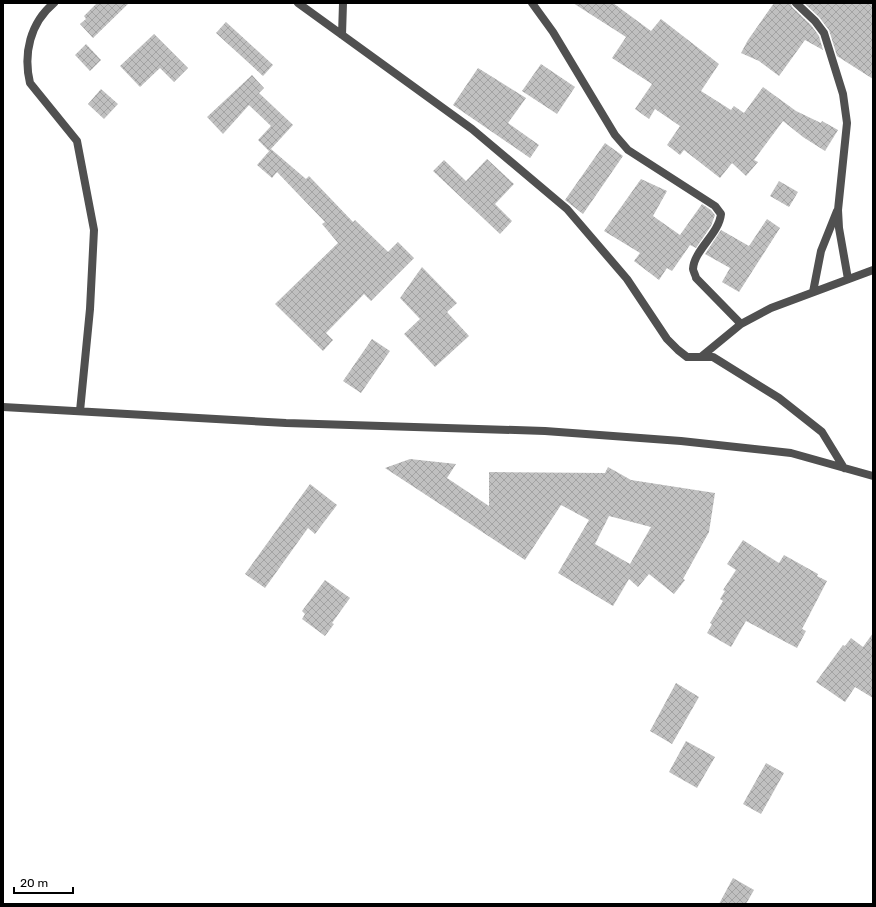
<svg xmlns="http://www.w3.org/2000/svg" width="876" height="907" font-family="Rubik,sans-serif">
<defs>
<pattern id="building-cross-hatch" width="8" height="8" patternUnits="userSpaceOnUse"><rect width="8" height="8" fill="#c0c0c0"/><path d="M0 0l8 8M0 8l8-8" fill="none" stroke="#a3a3a3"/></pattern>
</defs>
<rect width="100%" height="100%" fill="#fff"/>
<path fill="url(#building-cross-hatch)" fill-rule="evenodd" d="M 97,3 L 129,3 L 93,38 L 80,24 L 86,19 L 84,16 Z
M 573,3 L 613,3 L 651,31 L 661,19 L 719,64 L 701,91 L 731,110 L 734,106 L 744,113 L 763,87 L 796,111 L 821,123 L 822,121 L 838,130 L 825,151 L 803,137 L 783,121 L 754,160 L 758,162 L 746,176 L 732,163 L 720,178 L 684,150 L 680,155 L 667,145 L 680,126 L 655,109 L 649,119 L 635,109 L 652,84 L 612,58 L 626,37 Z
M 774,3 L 791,3 L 792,7 L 811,25 L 819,36 L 823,50 L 805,40 L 779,76 L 759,61 L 741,53 L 748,40 Z
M 804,3 L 873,3 L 873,79 L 837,56 L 829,30 L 819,17 Z
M 226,22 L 273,65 L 263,76 L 216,33 Z
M 154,34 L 188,68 L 174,82 L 160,68 L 140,87 L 120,66 Z
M 86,44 L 101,60 L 90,71 L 75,55 Z
M 541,64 L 575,87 L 557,114 L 522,91 Z
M 478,68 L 526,98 L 508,123 L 539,145 L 530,158 L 453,105 Z
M 252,75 L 264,88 L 259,93 L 293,125 L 269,151 L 258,140 L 271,126 L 249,105 L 223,134 L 207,117 Z
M 101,89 L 118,104 L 104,119 L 88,104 Z
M 605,143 L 623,156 L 583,214 L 565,200 Z
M 271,149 L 306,179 L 309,176 L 353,222 L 355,220 L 388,252 L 398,242 L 414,258 L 371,301 L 364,294 L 326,333 L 333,340 L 323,351 L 275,304 L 338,243 L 322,224 L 325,222 L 277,172 L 272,178 L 257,165 Z
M 487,159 L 514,184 L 495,204 L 512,221 L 500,234 L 433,171 L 444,160 L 466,181 Z
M 641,179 L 667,191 L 653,216 L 680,235 L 702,204 L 711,210 L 715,215 L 711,226 L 696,248 L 690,245 L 672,271 L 667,268 L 659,280 L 634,261 L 640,253 L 604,231 Z
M 779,181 L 798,192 L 789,207 L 770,196 Z
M 767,219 L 780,228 L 739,292 L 722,282 L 730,268 L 705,254 L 721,230 L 749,246 Z
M 422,267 L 457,303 L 447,312 L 469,336 L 435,367 L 404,334 L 420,319 L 400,298 Z
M 372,339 L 390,351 L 361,393 L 343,381 Z
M 410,459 L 456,464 L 447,478 L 489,506 L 489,472 L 605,473 L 608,467 L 631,480 L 715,493 L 709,532 L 683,579 L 685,580 L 674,594 L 649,574 L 638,587 L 629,579 L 613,606 L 558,573 L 589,520 L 561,505 L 525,560 L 385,468 ZM 609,516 L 651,527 L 630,564 L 595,544 Z
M 310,484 L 337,505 L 315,534 L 308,528 L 265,588 L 245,574 Z
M 743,540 L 779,563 L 784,555 L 818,574 L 817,576 L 827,581 L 802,629 L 806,631 L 797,648 L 746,621 L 731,647 L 707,633 L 712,624 L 710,623 L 723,601 L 720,599 L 725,591 L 723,590 L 736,570 L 727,564 Z
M 325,580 L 350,598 L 332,623 L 334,624 L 325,636 L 302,619 L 305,614 L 302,611 Z
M 873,633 L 873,698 L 855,687 L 845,702 L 816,682 L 843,645 L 845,646 L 851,638 L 863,647 Z
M 676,683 L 699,697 L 672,744 L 650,731 Z
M 686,741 L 715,757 L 697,788 L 669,772 Z
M 766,763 L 784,773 L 761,814 L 743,804 Z
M 733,878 L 754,890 L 746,904 L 719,904 Z"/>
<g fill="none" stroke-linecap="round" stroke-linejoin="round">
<path stroke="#505050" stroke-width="8" d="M 54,3 C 30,23 23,54 30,83 L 77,141 L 94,230 L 90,309 L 80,411
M 298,3 L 472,129 L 567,209 L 627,279 L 667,339 L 678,350 L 687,357 L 713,357 L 779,398 L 822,432 L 844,468
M 532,3 L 553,32 L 615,135 L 628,150 L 715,206 L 721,214 C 719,234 694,250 693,269 C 693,271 696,276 696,278 L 741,324
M 796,3 L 815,21 L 824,33 L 843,94 L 847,123 L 838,210 L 839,228 L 848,279
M 342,35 L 343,3
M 813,292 L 821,251 L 837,211
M 702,356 L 741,324 L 771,308 L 873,270
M 3,407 L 286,423 L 545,431 L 681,441 L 791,453 L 873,476"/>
</g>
<rect width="876" height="907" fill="none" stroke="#000000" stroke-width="8"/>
<path d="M14 887v6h59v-6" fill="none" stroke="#000000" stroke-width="2"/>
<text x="20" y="887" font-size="12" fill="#000000" stroke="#ffffff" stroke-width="3" paint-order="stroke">20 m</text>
</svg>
